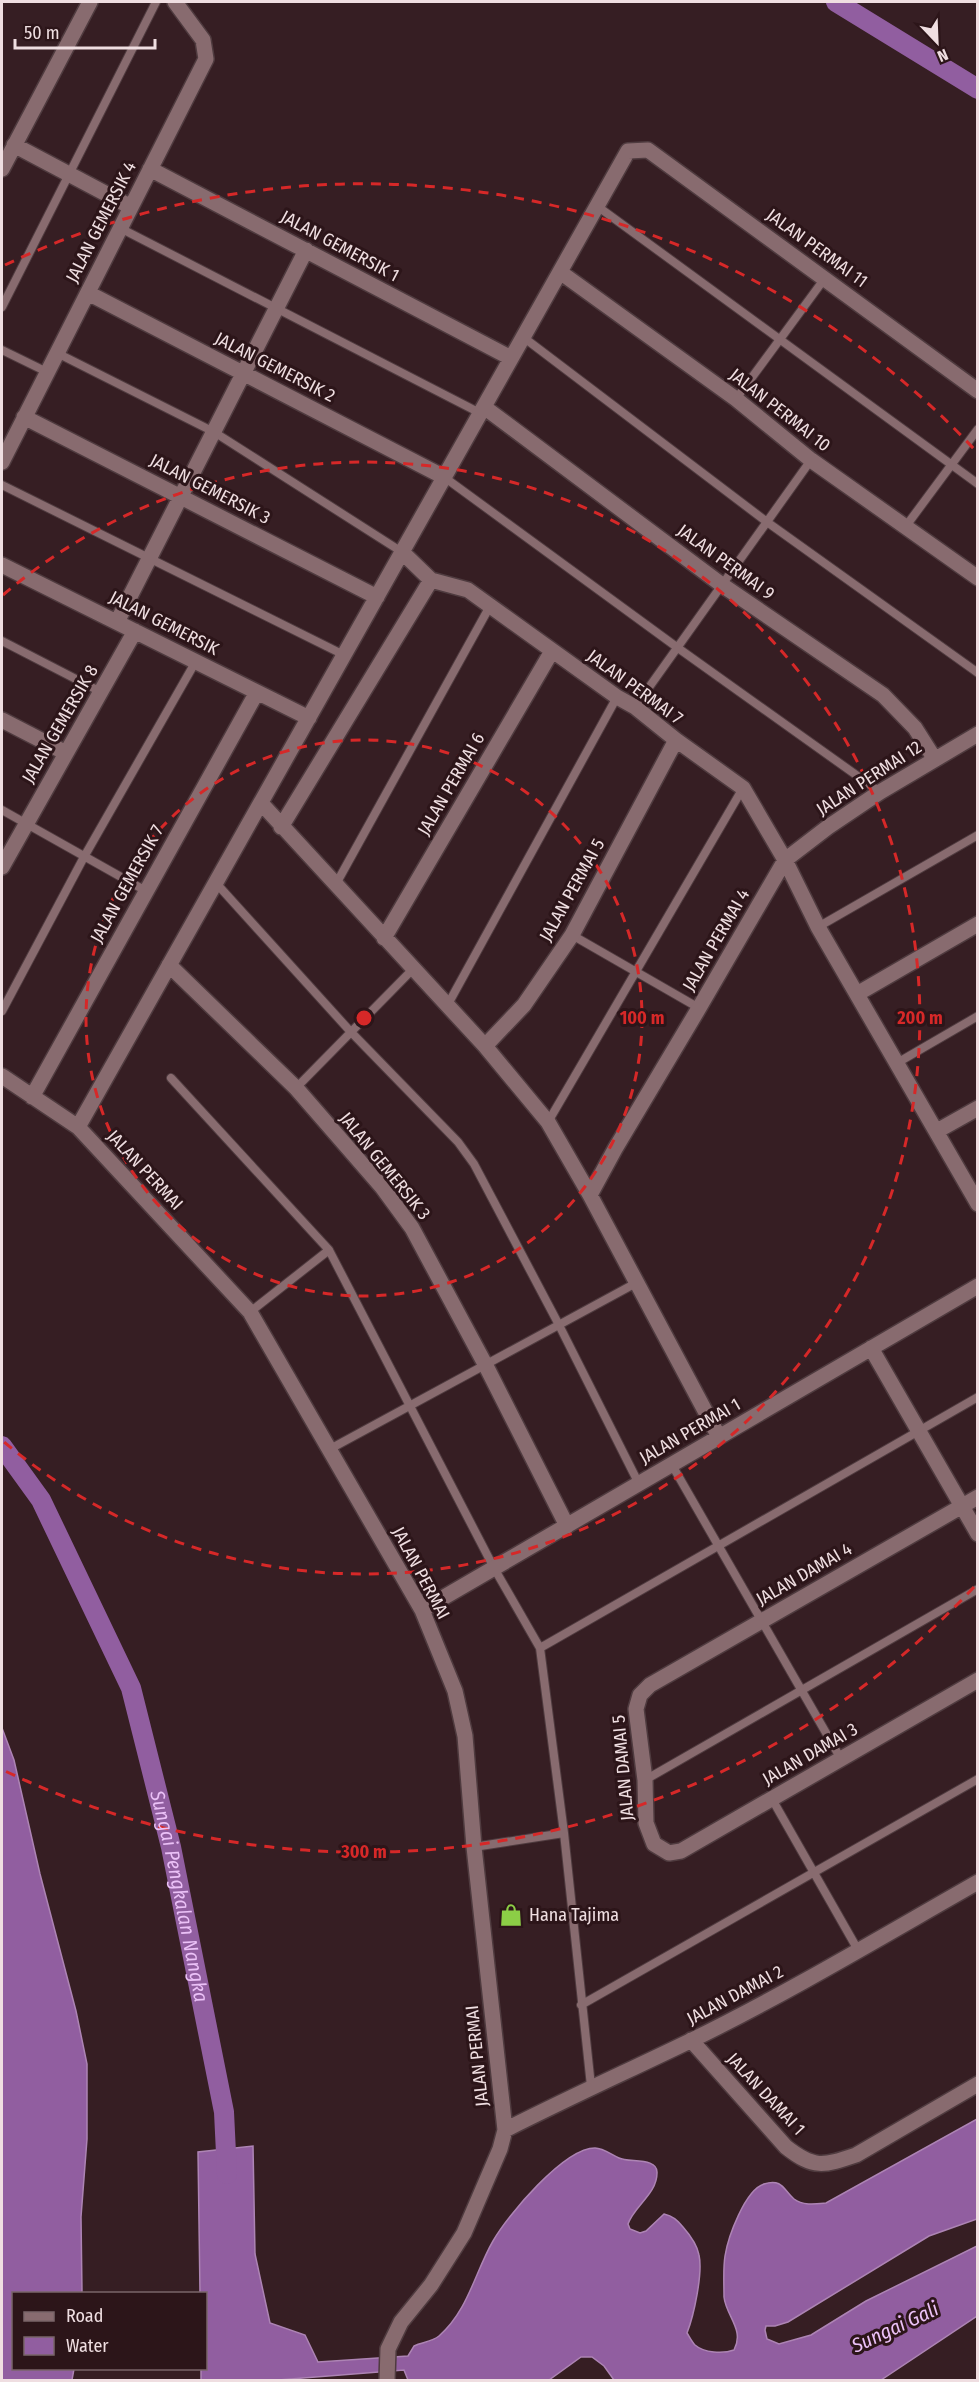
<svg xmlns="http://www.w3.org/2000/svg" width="979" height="2382" font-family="'Fira Sans Condensed',sans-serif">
<rect width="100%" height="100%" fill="#361e23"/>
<path fill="#915ea0" stroke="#ad84b4" stroke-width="1.5" d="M 2,1728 L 14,1760 L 40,1874 L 76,2011 L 87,2064 L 87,2139 L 81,2217 L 82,2293 L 14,2294 L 14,2368 L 74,2369 L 72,2380 L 2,2380 Z
M 977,2119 L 977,2219 L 929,2236 L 788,2322 L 775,2326 L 766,2326 L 765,2330 L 767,2339 L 779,2344 L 811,2335 L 866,2301 L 977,2246 L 977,2316 L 881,2380 L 614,2380 L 604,2366 L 592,2357 L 581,2357 L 549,2380 L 408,2380 L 404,2370 L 278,2380 L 201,2380 L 201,2369 L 206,2368 L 206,2294 L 200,2293 L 198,2152 L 253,2146 L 255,2254 L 270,2323 L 305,2335 L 318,2362 L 408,2356 L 414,2346 C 422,2342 432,2342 439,2336 C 468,2311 475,2272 493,2241 C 507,2216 564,2148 595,2148 C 603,2148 612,2155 619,2158 C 629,2163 658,2157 657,2173 C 657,2194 634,2206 628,2224 L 630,2229 L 640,2233 L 646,2231 L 664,2214 C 673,2216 677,2220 683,2227 C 690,2235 697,2244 699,2255 C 703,2273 694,2315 687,2333 C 689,2336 692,2342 695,2345 C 704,2353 723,2354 734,2350 C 745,2330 726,2316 724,2297 C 724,2284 723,2268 725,2256 C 728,2237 745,2190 764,2184 C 783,2178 784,2191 794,2199 C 803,2206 816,2204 826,2203 Z"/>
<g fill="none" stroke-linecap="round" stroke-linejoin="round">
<g stroke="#915ea0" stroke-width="20">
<path d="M 836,2 L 978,89"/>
<path id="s1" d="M 2,1446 L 41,1500 L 131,1688 L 171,1847 L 224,2112 L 227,2174"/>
</g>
<g stroke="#4f3b3f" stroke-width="10">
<path id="lane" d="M 597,206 L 978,484
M 120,228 L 480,413
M 2,307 L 156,2
M 523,337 L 767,522 L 978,673
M 2,350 L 47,372
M 57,353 L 214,432 L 402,552
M 736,399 L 825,278
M 444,477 L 678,648 L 880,792
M 2,485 L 344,655
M 906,526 L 978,429
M 2,641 L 101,692
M 635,707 L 811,460
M 2,810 L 146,891
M 216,883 L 350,1031 L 458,1142 L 474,1164 L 559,1325 L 639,1484
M 336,884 L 490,606
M 818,927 L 978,835
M 572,935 L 699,1008
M 447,1006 L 617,697
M 2,1011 L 84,857 L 196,661
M 897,1063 L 978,1016
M 171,1078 L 329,1250 L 494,1568 L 540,1648 L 564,1833 L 591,2086
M 296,1088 L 413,969
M 548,1122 L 743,788
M 250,1312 L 329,1250
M 330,1449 L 636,1283
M 672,1465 L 841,1759
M 540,1648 L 978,1397
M 645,1780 L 978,1589
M 772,1799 L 858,1950
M 474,1847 L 564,1833
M 581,2005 L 978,1779"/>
</g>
<g stroke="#4f3b3f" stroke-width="18">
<path id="street" d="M 14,145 L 131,207
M 2,169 L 90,2
M 150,169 L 511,358
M 560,272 L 736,399 L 811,460 L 978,578
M 88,293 L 444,477
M 484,407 L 722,585 L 883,695 L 915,728 L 934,758
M 24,417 L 377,597
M 2,462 L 206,59 L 203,40 L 175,2
M 402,552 L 431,580 L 468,590 L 617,697 L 635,707 L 676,740 L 743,788 L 785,860 L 818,927 L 978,1204
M 2,565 L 309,718
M 117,622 L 306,250
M 2,720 L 66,753
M 261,803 L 485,1046 L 548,1122 L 590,1195 L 719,1437
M 281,827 L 431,580
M 2,867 L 135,631
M 384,938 L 552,651
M 169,965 L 296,1088 L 382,1187 L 412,1228 L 485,1364 L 567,1526
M 857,994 L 978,924
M 485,1046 L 524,1005 L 572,935 L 676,740
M 2,1076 L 78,1127 L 250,1312 L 422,1610 L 455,1691 L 465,1736 L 474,1847 L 505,2130 L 500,2149 L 464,2233 L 431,2285 L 401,2322 L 388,2349 L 387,2380
M 32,1097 L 257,692
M 78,1127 L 628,151 L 648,150 L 978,391
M 937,1131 L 978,1108
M 590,1195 L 615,1149 L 699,1008 L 785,860 L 828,827 L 880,792 L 978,734
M 871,1348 L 978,1534
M 978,1497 L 650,1685 L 640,1695 L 636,1709 L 645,1780 L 646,1823 L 654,1844 L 669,1853 L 681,1851 L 978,1680
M 422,1610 L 978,1286
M 691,2040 L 786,2147 C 814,2169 823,2166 856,2155 L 978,2084
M 505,2130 C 566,2099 628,2071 690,2041 C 788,1993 883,1936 978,1882"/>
</g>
<use href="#lane" stroke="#886b6f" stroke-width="8"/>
<use href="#street" stroke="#886b6f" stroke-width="15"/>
</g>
<g fill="none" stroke="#d62828" stroke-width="3" stroke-dasharray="10 8">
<circle cx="364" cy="1018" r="278"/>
<path d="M3 595A556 556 0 1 1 3 1441"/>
<path d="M974 1587A834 834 0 0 1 5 1771M5 265A834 834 0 0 1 974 449"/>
</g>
<defs>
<g id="shop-bare" transform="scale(1.8)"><path d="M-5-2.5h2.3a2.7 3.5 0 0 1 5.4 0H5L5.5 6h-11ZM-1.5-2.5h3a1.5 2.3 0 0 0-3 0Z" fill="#8cce46" stroke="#2c1519" stroke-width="2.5" paint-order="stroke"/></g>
</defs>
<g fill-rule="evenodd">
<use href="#shop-bare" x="511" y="1915"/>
</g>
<g text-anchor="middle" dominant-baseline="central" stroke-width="6" stroke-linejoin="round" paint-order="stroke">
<g font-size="18" fill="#efdee1" stroke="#2c1519">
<text transform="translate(101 222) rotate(-63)">JALAN GEMERSIK 4</text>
<text transform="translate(340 246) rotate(28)">JALAN GEMERSIK 1</text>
<text transform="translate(817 248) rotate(36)">JALAN PERMAI 11</text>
<text transform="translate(275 367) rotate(27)">JALAN GEMERSIK 2</text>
<text transform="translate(780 410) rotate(38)">JALAN PERMAI 10</text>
<text transform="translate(210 489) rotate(27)">JALAN GEMERSIK 3</text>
<text transform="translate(726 562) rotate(36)">JALAN PERMAI 9</text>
<text transform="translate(164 623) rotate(27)">JALAN GEMERSIK</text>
<text transform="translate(635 687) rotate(36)">JALAN PERMAI 7</text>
<text transform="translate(60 724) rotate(-60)">JALAN GEMERSIK 8</text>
<text transform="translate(869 778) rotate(-33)">JALAN PERMAI 12</text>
<text transform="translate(451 784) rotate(-60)">JALAN PERMAI 6</text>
<text transform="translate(127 884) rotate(-61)">JALAN GEMERSIK 7</text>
<text transform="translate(572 890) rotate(-61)">JALAN PERMAI 5</text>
<text transform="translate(716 940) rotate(-60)">JALAN PERMAI 4</text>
<text transform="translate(385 1166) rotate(51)">JALAN GEMERSIK 3</text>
<text transform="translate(145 1170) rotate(47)">JALAN PERMAI</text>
<text transform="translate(690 1431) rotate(-30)">JALAN PERMAI 1</text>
<text transform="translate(421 1573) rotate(62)">JALAN PERMAI</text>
<text transform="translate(804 1574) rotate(-30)">JALAN DAMAI 4</text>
<text transform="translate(810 1754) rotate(-30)">JALAN DAMAI 3</text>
<text transform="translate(623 1768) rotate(-95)">JALAN DAMAI 5</text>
<text transform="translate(735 1995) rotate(-28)">JALAN DAMAI 2</text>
<text transform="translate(477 2056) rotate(-96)">JALAN PERMAI</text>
<text transform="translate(766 2094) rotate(47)">JALAN DAMAI 1</text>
</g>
<g font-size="18" fill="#efdee1" stroke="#2c1519" text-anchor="start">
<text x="529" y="1915">Hana Tajima</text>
</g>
<g font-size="20" font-style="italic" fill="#ebc1f7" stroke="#2c1519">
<text stroke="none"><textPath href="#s1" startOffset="489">Sungai Pengkalan Nangka</textPath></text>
<text transform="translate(895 2327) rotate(-25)">Sungai Gali</text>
</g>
</g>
<circle cx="364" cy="1018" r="9" fill="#d62828" stroke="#2c1519" stroke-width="3"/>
<g font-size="18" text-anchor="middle" font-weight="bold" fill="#d62828" stroke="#2c1519" stroke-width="6" stroke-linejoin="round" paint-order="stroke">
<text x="642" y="1024">100 m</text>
<text x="920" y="1024">200 m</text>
<text x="364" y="1858">300 m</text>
</g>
<rect width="979" height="2382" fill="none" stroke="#efdee1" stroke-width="6"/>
<rect x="12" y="2292" width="195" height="78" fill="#2c1519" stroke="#7a6569" stroke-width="1.5"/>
<rect x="24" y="2312" width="30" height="9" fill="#886b6f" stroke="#7a6569" stroke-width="1.5"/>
<text x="66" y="2322" font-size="18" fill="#efdee1">Road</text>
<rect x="24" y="2337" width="30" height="18" fill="#915ea0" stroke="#7a6569" stroke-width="1.5"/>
<text x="66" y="2352" font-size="18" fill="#efdee1">Water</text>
<g transform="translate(937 42) rotate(157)" stroke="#2c1519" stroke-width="4.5" paint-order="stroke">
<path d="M0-4.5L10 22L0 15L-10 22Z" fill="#efdee1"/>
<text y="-9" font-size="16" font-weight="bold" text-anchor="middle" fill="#efdee1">N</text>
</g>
<path d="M15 39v9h140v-9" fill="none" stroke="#efdee1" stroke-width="3"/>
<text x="24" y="39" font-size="18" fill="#efdee1" stroke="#2c1519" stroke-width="4.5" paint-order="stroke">50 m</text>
</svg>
